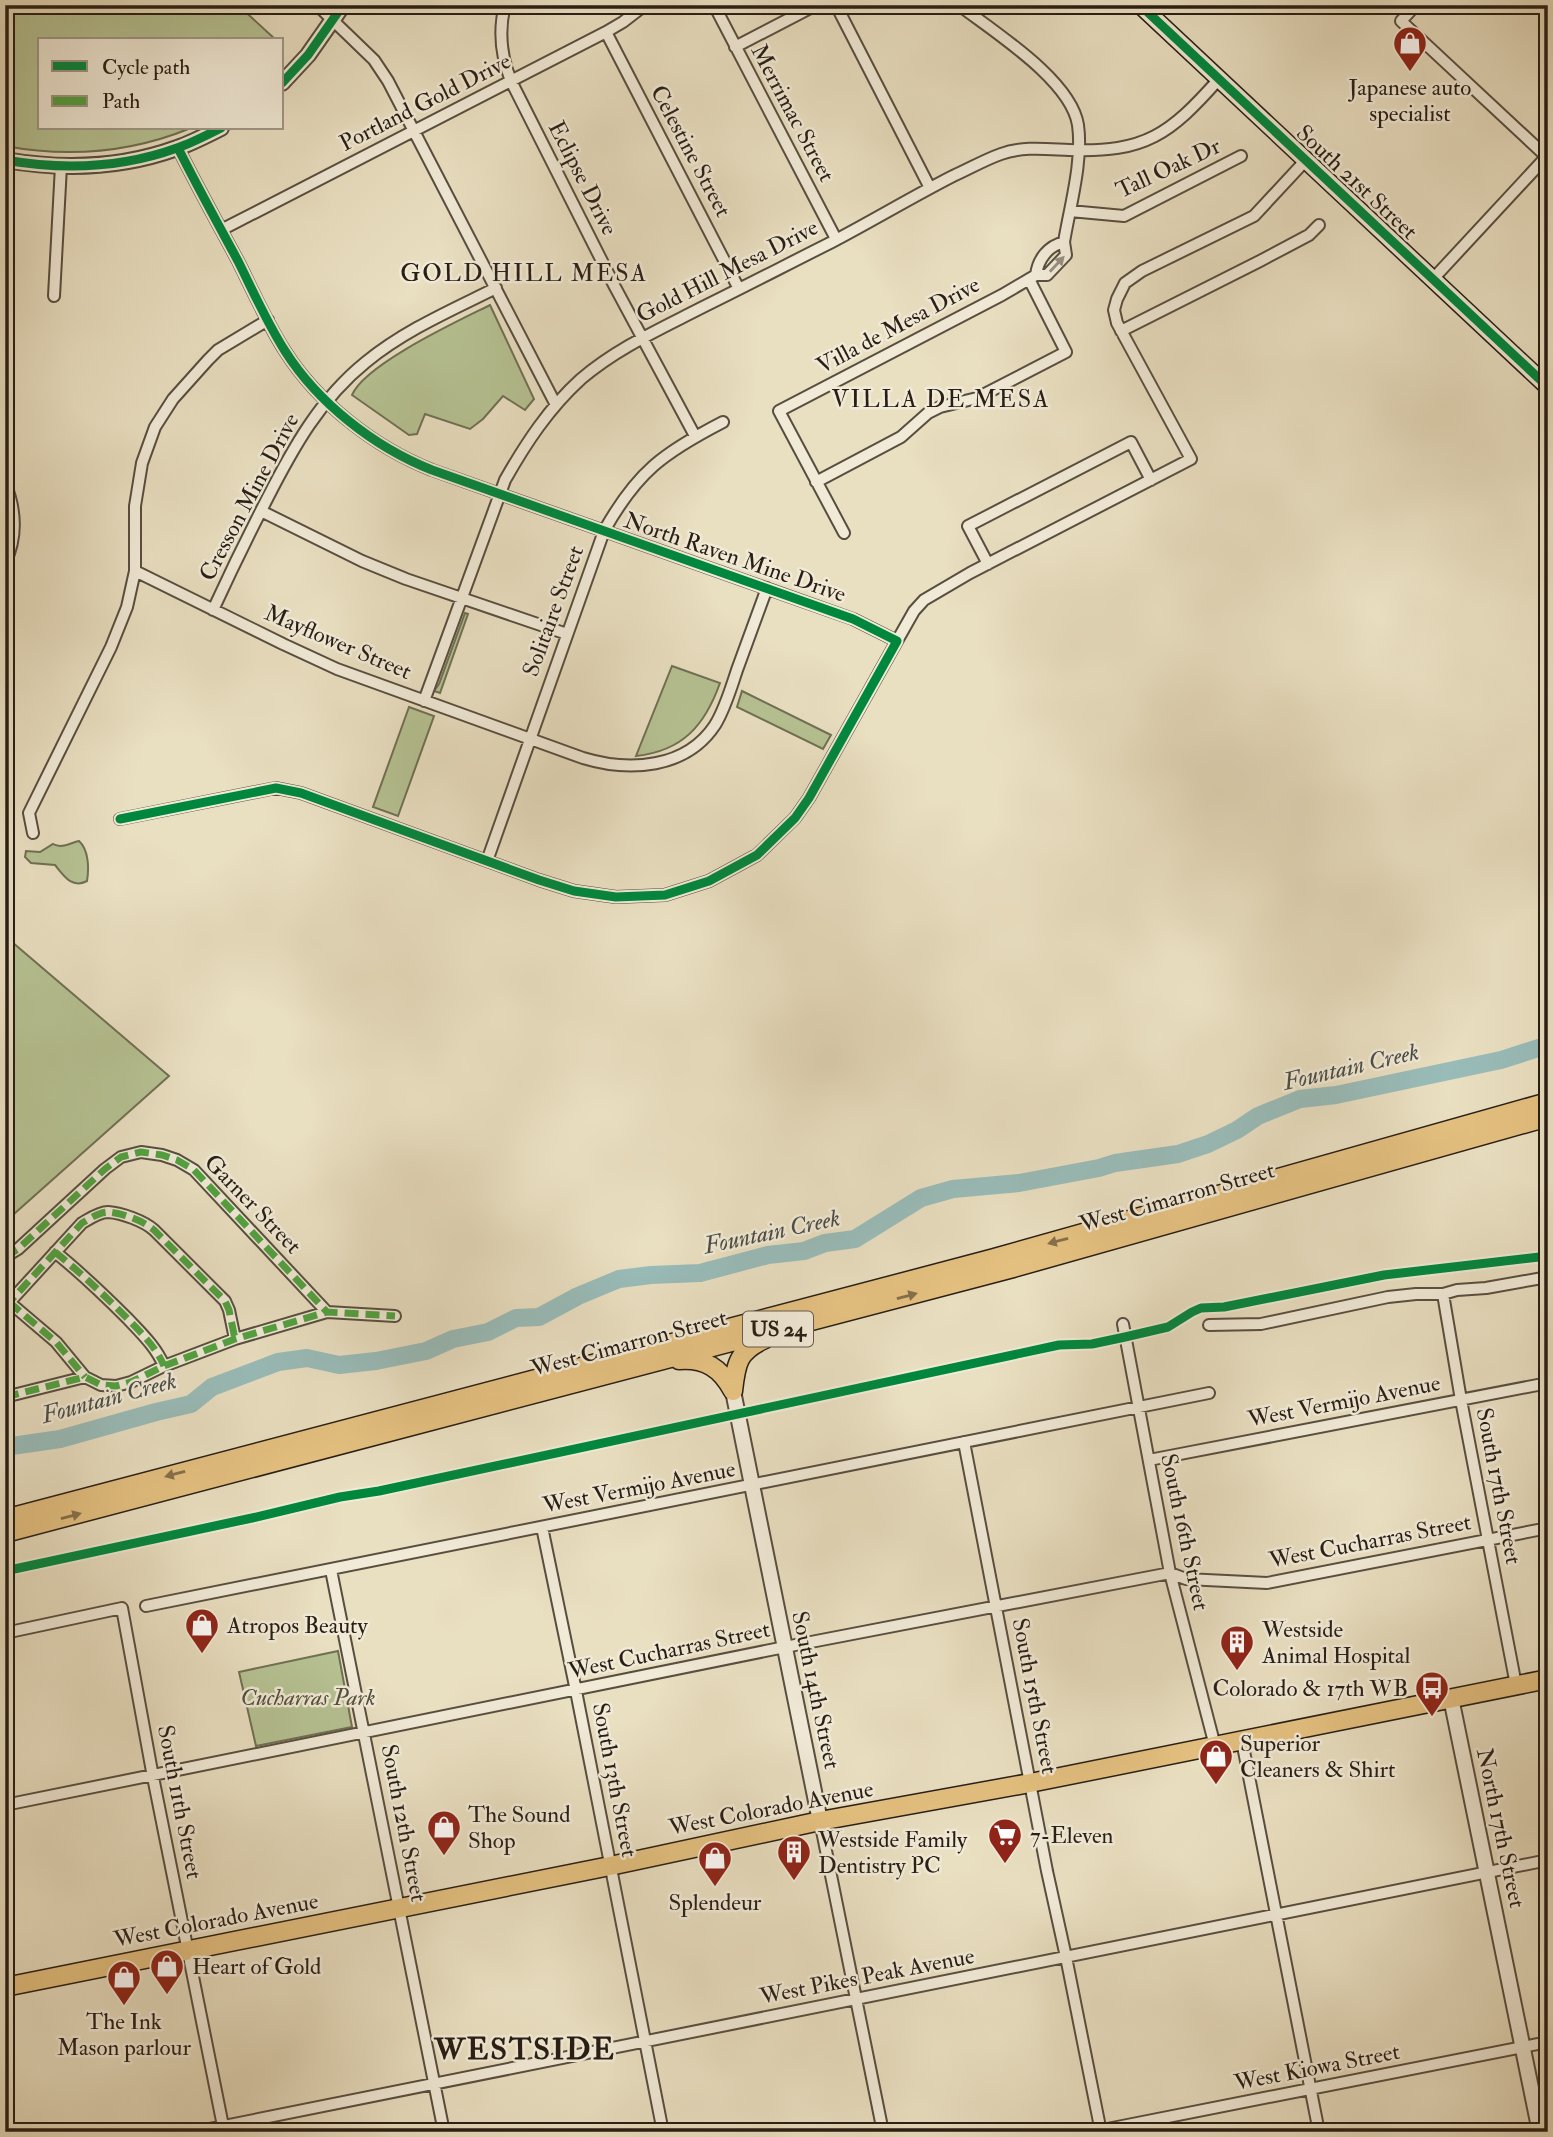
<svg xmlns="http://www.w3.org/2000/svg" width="1553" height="2137" font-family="'IM FELL Double Pica',serif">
<rect width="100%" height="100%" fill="#e9dfc1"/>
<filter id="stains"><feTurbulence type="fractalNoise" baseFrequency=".00286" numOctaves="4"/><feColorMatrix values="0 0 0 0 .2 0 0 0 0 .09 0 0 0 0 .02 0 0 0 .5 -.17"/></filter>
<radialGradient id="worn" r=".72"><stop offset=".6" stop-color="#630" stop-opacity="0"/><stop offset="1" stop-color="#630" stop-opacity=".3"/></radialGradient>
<path fill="#b6c293" stroke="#6f7054" stroke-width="2" d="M 12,5 L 238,5 L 276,40 L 40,40 L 40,128 L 191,128 C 130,153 69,158 5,146 L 5,36 Z
M 490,305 L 534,399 L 525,410 L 503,396 L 483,419 L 470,429 L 425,414 L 417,434 L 409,435 L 352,395 C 365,364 458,321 490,305 Z
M 465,613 L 468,614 L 440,693 L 434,691 L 439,684 Z
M 672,666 L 720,683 C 705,725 683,751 636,756 Z
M 742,691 L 831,735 L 823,749 L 737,707 Z
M 409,707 L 434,716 L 398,816 L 373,807 Z
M 79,841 C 89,850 89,869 87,881 C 72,889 64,876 55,865 L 31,863 L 25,857 L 26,851 L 40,852 L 53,844 C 62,849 70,843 79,841 Z
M 5,936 L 169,1076 L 5,1222 Z
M 338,1651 L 352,1727 L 256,1746 L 239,1672 Z"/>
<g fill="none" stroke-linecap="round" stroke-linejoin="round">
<path stroke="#99bcb9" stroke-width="18" d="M 5,1447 L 60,1439 L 156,1412 L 191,1404 L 212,1387 L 278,1362 L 307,1358 L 339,1365 L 376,1361 L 426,1351 L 453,1339 L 488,1332 L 516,1318 L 539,1317 L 578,1296 L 619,1279 L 651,1275 L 700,1273 L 768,1255 L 804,1251 L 825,1243 L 855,1239 L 921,1198 L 953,1189 L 1019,1183 L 1099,1168 L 1115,1163 L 1178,1154 L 1208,1144 L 1237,1130 L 1258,1116 L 1300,1099 L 1336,1095 L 1501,1060 L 1548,1045"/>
<g stroke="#584e40" stroke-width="14">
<path id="minor" d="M 317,5 L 374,60 L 388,81 L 556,405
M 505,5 C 498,32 501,56 511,81 L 615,287 L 695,436
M 714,5 L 836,239
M 836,5 L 930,188
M 1416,5 L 1401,21 L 1548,158
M 606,32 L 739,289
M 735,47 L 816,5
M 1070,211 L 1124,216 L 1241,156
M 221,230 L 606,32 L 623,22 L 645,5
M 1036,275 C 1038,259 1048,246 1064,242
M 1432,280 L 1548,155
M 54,296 L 61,166
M 1121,331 L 1260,261 L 1309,235 L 1319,225
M 816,482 L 901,437 L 928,413 L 940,407 L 977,398 L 1066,352 L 1029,279
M 5,483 C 16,510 18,536 5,563
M 261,511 L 362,561 L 406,579 L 567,634
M 844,533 L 779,411 L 1002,295 L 1036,275 L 1047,275 L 1066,255 L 1064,242 C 1070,206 1083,161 1078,125 C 1071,80 994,32 959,5
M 988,564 L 968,526 L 1131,442 L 1151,480
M 135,571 L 283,644 L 337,669 L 583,758 C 629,772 686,769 715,725 C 725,709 731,688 737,670 C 747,643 757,616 767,588
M 213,610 C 230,573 248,536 267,499 C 293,448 320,399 366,362 C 405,330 452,310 496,288
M 897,641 L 914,611 L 924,600 L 970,573 L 1191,459 L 1117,323 L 1114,310 L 1117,299 L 1125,283 L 1142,271 L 1254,216 L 1306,160
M 424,701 L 505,480 C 526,443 549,408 581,379 C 616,349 658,330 699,309 C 744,287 788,264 832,242 C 872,221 912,197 953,176 C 969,169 984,160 1001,154 C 1023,146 1046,149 1069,150 C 1146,153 1170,134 1219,79
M 120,819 L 276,788 L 301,793 L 539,880 L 574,891 L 616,897 L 665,895 L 709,881 L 757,855 L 795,818 L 809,798 L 897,641 L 853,619 L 432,470 C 374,447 318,403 285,351 C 267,323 253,291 238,261 C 218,224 197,186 178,148
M 33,833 L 29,813 L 111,647 L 127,607 L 135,571 L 135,506 L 142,463 L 155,427 L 173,399 L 208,360 L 218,350 L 268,320
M 487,861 L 604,531 C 637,472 663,453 723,422
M 55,1252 C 81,1273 104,1295 128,1319 C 142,1334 156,1347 164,1366
M 5,1257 L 18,1249 L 105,1169 L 121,1157 L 141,1152 L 162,1155 L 177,1160 L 194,1170 L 327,1312
M 1443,1294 L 1461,1400 L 1516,1685
M 9,1302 L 56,1342 L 85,1377
M 5,1307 L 82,1223 C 89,1219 99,1212 108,1212 C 122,1213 144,1221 154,1230 L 225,1301 L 229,1310 L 235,1339
M 1123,1324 L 1170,1573 L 1215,1746
M 1209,1325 L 1261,1324 L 1388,1297 L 1416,1294 L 1443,1294 L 1457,1290 L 1486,1288 L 1548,1277
M 5,1397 L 85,1377 L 101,1385 L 116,1386 L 131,1382 L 164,1366 L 235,1339 L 327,1312 L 395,1316
M 964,1442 L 1047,1871 L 1066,1957 L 1101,2132
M 1149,1460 L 1548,1383
M 542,1527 L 576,1691 L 663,2132
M 331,1570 L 444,2132
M 146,1606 L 1209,1393
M 5,1633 L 122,1608 L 153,1777 L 224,2131
M 1242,1741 L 1319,2132
M 5,1805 L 785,1647 L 1170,1573 L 1186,1579 L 1267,1583 L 1548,1528
M 820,1821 L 883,2132
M 1097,2131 L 1548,2042
M 194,2132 L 1548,1860"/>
</g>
<g stroke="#584e40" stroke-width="18">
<path id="tertiary" d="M 282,83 L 308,55 L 343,5
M 5,160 C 63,170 122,168 177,148 C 192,143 207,135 221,128
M 733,1391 L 820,1821
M 1451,1698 L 1540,2132"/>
</g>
<g stroke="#281e15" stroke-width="19">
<path id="secondary" d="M 1140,5 L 1548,387"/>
</g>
<g stroke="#281e15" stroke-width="21">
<path id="primary" d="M 5,1987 L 610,1866 L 820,1821 L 1030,1783 L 1548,1679"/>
</g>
<g stroke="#281e15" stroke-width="21">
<path id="trunk" d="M 679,1360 C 705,1358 721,1368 733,1391
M 733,1391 C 736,1363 738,1351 765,1339
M 5,1519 L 991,1259 L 1548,1102
M 5,1533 L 1013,1268 L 1548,1117"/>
</g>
<use href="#minor" stroke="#f1ead7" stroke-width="10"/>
<use href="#tertiary" stroke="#f1ead7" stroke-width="14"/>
<use href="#secondary" stroke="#f1ead7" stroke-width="16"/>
<use href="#primary" stroke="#e4c080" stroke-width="18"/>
<use href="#trunk" stroke="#e4c080" stroke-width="18"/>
<path stroke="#51a240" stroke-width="7" stroke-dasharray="14 7" stroke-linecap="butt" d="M 55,1252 C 81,1273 104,1295 128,1319 C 142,1334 156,1347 164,1366
M 5,1257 L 18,1249 L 105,1169 L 121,1157 L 141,1152 L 162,1155 L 177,1160 L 194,1170 L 327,1312
M 9,1302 L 56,1342 L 85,1377
M 5,1307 L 82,1223 C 89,1219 99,1212 108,1212 C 122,1213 144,1221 154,1230 L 225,1301 L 229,1310 L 235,1339
M 5,1397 L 85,1377 L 101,1385 L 116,1386 L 131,1382 L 164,1366 L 235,1339 L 327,1312 L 395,1316"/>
<g stroke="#f1ead7" stroke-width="13">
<path id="cycleway" d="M 1140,5 L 1548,387
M 282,83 L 308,55 L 343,5
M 5,160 C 63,170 122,168 177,148 C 192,143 207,135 221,128
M 120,819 L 276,788 L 301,793 L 539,880 L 574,891 L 616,897 L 665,895 L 709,881 L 757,855 L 795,818 L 809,798 L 897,641 L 853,619 L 432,470 C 374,447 318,403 285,351 C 267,323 253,291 238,261 C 218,224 197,186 178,148
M 5,1571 L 252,1518 L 340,1497 L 379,1491 L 1059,1345 L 1092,1344 L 1125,1337 L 1168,1327 L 1192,1312 L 1201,1308 L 1224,1307 L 1384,1275 L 1548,1256"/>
</g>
<use href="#cycleway" stroke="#00873e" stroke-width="9"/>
</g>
<defs><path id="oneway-solid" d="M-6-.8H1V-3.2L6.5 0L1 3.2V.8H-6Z" transform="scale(1.75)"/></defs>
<use fill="#978e80" href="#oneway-solid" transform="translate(1057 264) rotate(-47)"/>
<g fill="#866f4a">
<use href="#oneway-solid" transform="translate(1058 1241) rotate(165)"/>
<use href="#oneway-solid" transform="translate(907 1296) rotate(-15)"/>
<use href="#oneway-solid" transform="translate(175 1474) rotate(165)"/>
<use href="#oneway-solid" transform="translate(71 1516) rotate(-15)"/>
</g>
<defs>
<g id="shop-pin" transform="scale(1.75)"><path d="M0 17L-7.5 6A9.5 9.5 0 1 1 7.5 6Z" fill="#8f2418" stroke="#f1ead7"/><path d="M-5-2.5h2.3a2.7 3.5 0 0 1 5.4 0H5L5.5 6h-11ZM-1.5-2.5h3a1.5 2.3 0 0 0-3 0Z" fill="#fff"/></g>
<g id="building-pin" transform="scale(1.75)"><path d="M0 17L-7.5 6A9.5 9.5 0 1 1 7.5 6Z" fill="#8f2418" stroke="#f1ead7"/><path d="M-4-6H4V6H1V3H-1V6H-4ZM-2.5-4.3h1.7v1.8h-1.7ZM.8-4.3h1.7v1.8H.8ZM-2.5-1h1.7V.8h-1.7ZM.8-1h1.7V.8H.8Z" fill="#fff"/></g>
<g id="bus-pin" transform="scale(1.75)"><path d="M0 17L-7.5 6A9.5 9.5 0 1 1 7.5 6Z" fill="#8f2418" stroke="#f1ead7"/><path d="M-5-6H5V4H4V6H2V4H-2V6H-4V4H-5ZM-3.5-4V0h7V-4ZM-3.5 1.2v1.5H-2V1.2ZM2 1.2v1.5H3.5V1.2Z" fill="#fff"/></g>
<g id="supermarket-pin" transform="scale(1.75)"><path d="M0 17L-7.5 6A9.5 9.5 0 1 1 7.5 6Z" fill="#8f2418" stroke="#f1ead7"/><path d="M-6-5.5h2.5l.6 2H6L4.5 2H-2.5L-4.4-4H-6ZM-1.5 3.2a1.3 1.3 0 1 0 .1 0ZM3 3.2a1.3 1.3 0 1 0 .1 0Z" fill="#fff"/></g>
</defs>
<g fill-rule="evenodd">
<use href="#shop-pin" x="1410" y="43"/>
<use href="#shop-pin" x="202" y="1625"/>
<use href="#building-pin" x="1237" y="1642"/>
<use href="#bus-pin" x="1432" y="1688"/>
<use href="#shop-pin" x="1216" y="1756"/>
<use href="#shop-pin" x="444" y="1827"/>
<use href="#supermarket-pin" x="1005" y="1835"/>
<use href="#building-pin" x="794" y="1852"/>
<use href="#shop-pin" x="715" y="1858"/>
<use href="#shop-pin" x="167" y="1966"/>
<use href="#shop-pin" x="124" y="1977"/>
</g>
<g text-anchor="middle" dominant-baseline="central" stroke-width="5" stroke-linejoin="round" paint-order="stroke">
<rect fill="#f1ead7" stroke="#645b4f" stroke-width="2" x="743" y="1311.5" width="70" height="35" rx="5"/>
<g font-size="21" font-weight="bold" fill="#281e15">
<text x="778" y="1329">US 24</text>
</g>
<g font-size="23" fill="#281e15" stroke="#f1ead7" text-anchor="start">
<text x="1410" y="87" text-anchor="middle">Japanese auto<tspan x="1410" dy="26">specialist</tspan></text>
<text x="227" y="1625">Atropos Beauty</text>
<text x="1262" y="1629">Westside<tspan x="1262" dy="26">Animal Hospital</tspan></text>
<text x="1408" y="1688" text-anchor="end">Colorado &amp; 17th WB</text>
<text x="1240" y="1743">Superior<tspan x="1240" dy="26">Cleaners &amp; Shirt</tspan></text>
<text x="468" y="1814">The Sound<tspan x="468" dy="26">Shop</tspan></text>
<text x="1030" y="1835">7-Eleven</text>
<text x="818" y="1839">Westside Family<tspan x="818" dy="26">Dentistry PC</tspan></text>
<text x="715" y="1902" text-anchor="middle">Splendeur</text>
<text x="192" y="1966">Heart of Gold</text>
<text x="124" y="2021" text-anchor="middle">The Ink<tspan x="124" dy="26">Mason parlour</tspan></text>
</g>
<g font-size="23" fill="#281e15" stroke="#f1ead7">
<text transform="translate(425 102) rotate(-27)">Portland Gold Drive</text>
<text transform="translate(793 113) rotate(62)">Merrimac Street</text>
<text transform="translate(691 151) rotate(62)">Celestine Street</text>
<text transform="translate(1168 168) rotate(-25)">Tall Oak Dr</text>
<text transform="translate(583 178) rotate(63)">Eclipse Drive</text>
<text transform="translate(1357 182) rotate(43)">South 21st Street</text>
<text transform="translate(727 271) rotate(-27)">Gold Hill Mesa Drive</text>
<text transform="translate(898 325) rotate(-28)">Villa de Mesa Drive</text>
<text transform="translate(249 497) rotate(-62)">Cresson Mine Drive</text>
<text transform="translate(735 557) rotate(19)">North Raven Mine Drive</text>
<text transform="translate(553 611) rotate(-70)">Solitaire Street</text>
<text transform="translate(338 642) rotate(23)">Mayflower Street</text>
<text transform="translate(1177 1197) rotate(-16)">West Cimarron Street</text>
<text transform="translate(253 1204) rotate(46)">Garner Street</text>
<text transform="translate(629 1343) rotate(-15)">West Cimarron Street</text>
<text transform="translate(1344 1401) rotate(-11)">West Vermijo Avenue</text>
<text transform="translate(1499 1486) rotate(79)">South 17th Street</text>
<text transform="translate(639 1487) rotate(-11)">West Vermijo Avenue</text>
<text transform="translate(1185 1532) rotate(78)">South 16th Street</text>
<text transform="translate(1370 1541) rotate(-11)">West Cucharras Street</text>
<text transform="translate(669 1650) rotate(-12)">West Cucharras Street</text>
<text transform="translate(816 1690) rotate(78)">South 14th Street</text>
<text transform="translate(1035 1696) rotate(79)">South 15th Street</text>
<text transform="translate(615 1780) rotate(79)">South 13th Street</text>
<text transform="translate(180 1802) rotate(79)">South 11th Street</text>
<text transform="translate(771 1808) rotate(-11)">West Colorado Avenue</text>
<text transform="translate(404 1823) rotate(79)">South 12th Street</text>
<text transform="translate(1501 1828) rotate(78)">North 17th Street</text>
<text transform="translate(216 1920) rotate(-11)">West Colorado Avenue</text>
<text transform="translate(867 1976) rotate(-11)">West Pikes Peak Avenue</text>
<text transform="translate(1317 2067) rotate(-11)">West Kiowa Street</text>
</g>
<g font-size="23" font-style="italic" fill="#534f3b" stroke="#f1ead7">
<text x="308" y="1697">Cucharras Park</text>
</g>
<g font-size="24" letter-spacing="2" fill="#281e15" stroke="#f1ead7">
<text x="524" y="273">GOLD HILL MESA</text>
<text x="941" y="399">VILLA DE MESA</text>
</g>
<g font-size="24" font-style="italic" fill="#4a4d46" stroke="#f1ead7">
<text transform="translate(1351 1067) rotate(-13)">Fountain Creek</text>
<text transform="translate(772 1232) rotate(-12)">Fountain Creek</text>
<text transform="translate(109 1398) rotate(-15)">Fountain Creek</text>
</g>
<g font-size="30" font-weight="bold" letter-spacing="2" fill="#281e15" stroke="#f1ead7">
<text x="525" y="2049">WESTSIDE</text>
</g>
</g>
<rect width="1553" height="2137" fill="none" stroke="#e9dfc1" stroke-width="28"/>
<rect x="7" y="7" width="1539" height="2123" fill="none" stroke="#281e15" stroke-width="3.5"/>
<rect x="14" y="14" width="1525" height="2109" fill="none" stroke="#281e15" stroke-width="2"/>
<rect x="38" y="38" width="245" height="91" fill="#f1ead7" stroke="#a19889" stroke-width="2"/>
<rect x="52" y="61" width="35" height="10" fill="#00873e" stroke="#a19889" stroke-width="2"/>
<text x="102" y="74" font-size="21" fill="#281e15">Cycle path</text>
<rect x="52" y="96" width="35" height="10" fill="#51a240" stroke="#a19889" stroke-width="2"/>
<text x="102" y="108" font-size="21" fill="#281e15">Path</text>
<rect width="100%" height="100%" filter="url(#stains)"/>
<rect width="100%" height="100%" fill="url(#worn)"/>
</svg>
